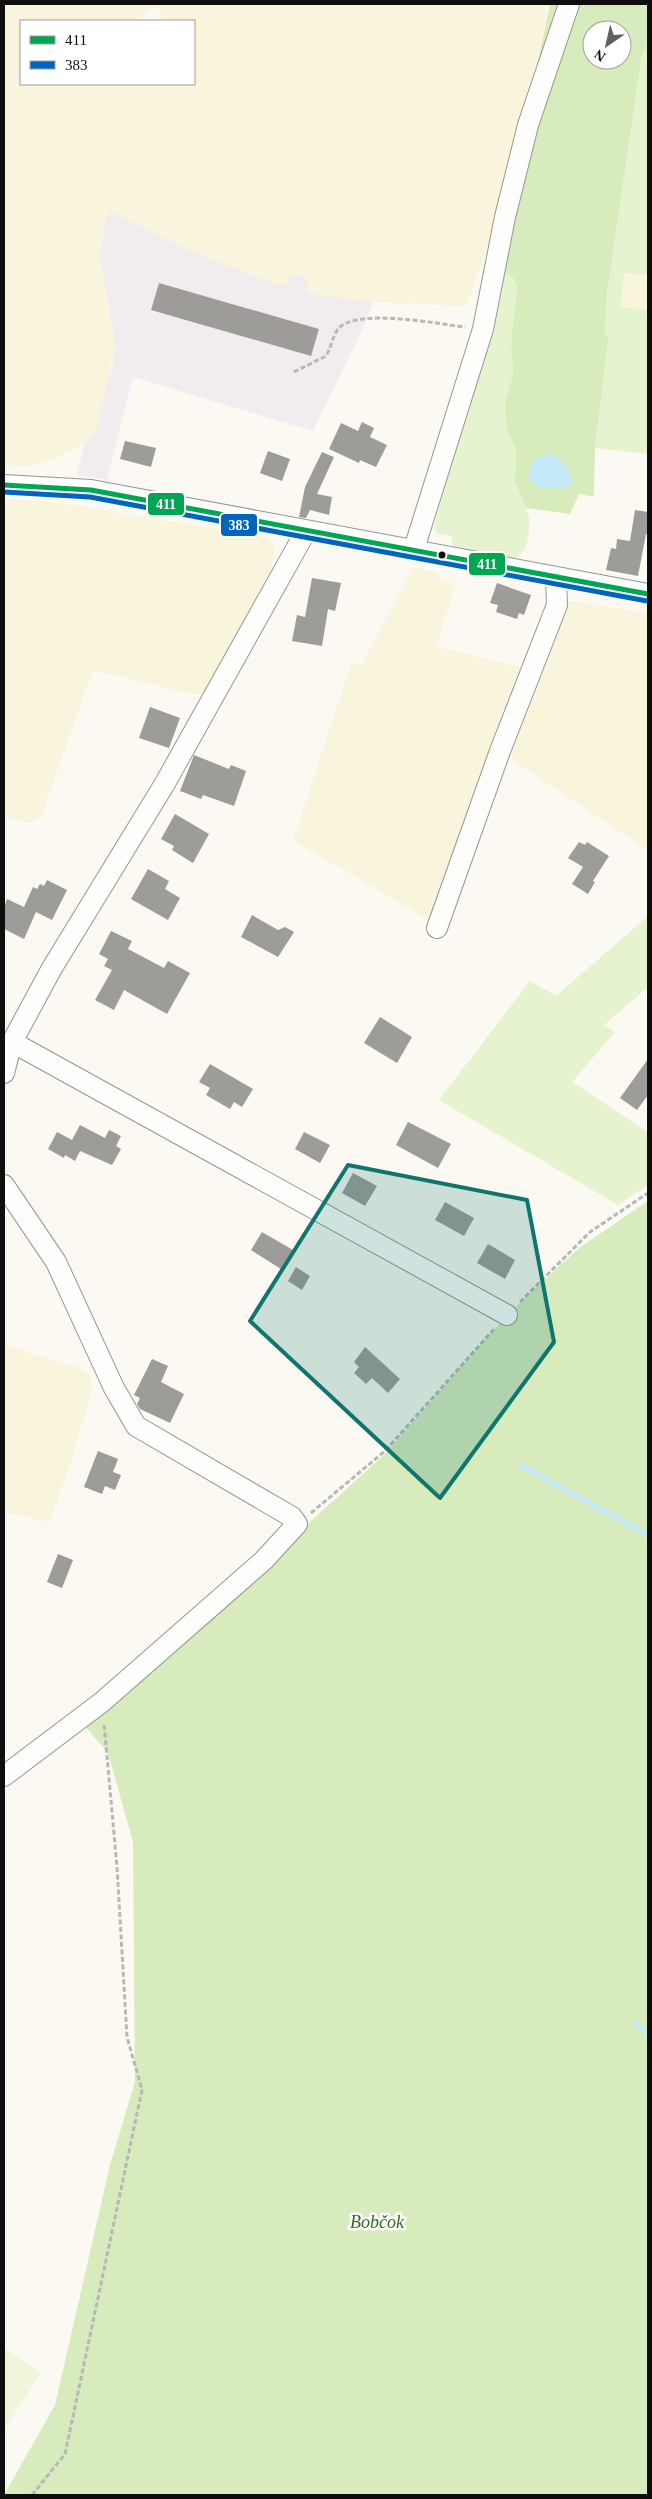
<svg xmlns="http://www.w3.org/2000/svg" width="652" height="2499" font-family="Georgia,serif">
<rect width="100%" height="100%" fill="#fbf9f2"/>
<path fill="#f2ecef" d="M 110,210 L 191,251 L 264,279 L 301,274 L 308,281 L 308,292 L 373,302 L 363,328 L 313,431 L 133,377 L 107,480 L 77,475 L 85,441 L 91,437 L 113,363 L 114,338 L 100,257 L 105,219 Z"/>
<path fill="#f9f5dd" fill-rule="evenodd" d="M 4,4 L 548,4 L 520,145 L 499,215 L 468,302 L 462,306 L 373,302 L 307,292 L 308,281 L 301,274 L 291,275 L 286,286 L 264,279 L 191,251 L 110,210 L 105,219 L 100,257 L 115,348 L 97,429 L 91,437 L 74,449 L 47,462 L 31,466 L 4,465 ZM 151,8 L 161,9 L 161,21 L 194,21 L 194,84 L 21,84 L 21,21 L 138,21 Z
M 624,273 L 648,275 L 648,310 L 621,308 Z
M 4,499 L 57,502 L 265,537 L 271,540 L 275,550 L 270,570 L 253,607 L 204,694 L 192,694 L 93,670 L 41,817 L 30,823 L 4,817 Z
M 413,567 L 438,573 L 439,579 L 456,584 L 436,646 L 528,669 L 434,923 L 293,841 L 351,664 L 362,664 Z
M 572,601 L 648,613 L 648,850 L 514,761 L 511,755 L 559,620 L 567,603 Z
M 4,1344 L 80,1368 L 89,1374 L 91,1381 L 92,1390 L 71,1461 L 50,1521 L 48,1522 L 4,1512 Z"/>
<path fill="#e6f3cf" d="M 648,43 L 648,275 L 624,273 L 621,307 L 648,310 L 648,454 L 595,448 L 609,336 L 605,335 L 607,293 L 642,54 Z
M 506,272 L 514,279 L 517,288 L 511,344 L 513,371 L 510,387 L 505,399 L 506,427 L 516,451 L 515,482 L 529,516 L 530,526 L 526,548 L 517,558 L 511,559 L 453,546 L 451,536 L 437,534 L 434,526 Z
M 648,916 L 648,987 L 604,1025 L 615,1032 L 572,1082 L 648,1132 L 648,1185 L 618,1205 L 439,1100 L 530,981 L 556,996 Z"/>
<path fill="#d7ebbd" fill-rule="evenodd" d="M 550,4 L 648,4 L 648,43 L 642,54 L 607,293 L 605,335 L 609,335 L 595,448 L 594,497 L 579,494 L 570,514 L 526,508 L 515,482 L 516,451 L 506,427 L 505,399 L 510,387 L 513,371 L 511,344 L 517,288 L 514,279 L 506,272 L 500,298 L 498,283 L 520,145 ZM 592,30 L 622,30 L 622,60 L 592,60 Z
M 648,1201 L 648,2495 L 4,2495 L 55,2405 L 110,2165 L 135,2082 L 133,1842 L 108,1753 L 85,1726 L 385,1454 L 507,1315 L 579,1248 Z"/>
<path fill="#eff6da" d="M 4,2348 L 41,2373 L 4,2430 Z"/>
<path fill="#c4eaf9" d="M 550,454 L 565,463 L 573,482 L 570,486 C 556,489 537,492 528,478 L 534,460 Z"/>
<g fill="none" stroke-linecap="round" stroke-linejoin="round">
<path stroke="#c4eaf9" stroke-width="5" d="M 522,1466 L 648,1535
M 636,2024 L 648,2033"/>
</g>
<path fill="#9e9c98" d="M 159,283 L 319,329 L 311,356 L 151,310 Z
M 362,422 L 374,428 L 370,437 L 387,445 L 376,467 L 360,460 L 359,463 L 329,449 L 341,423 L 358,431 Z
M 125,441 L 156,448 L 151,467 L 120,459 Z
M 268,451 L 290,459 L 282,481 L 260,473 Z
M 322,452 L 334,457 L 317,494 L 332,497 L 329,515 L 310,510 L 306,518 L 299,517 L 305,487 Z
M 635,510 L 648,512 L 648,534 L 646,534 L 638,576 L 606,570 L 611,548 L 616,549 L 617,539 L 630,541 Z
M 312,578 L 341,583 L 335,611 L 328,609 L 322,646 L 292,641 L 297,615 L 305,617 Z
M 497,583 L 531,595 L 524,615 L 519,613 L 517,619 L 496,612 L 498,605 L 490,603 Z
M 150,707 L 180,718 L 169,748 L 139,738 Z
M 194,755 L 229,769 L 231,765 L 246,771 L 234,806 L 203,795 L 201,799 L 180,791 Z
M 175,814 L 209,834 L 193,863 L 172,850 L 174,846 L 161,839 Z
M 579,842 L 585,845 L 587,842 L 609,856 L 593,881 L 595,882 L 588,894 L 572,884 L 583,867 L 568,858 Z
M 148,869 L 169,881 L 165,889 L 180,898 L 168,920 L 131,899 Z
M 47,880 L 67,890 L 52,920 L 36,912 L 24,939 L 4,929 L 4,907 L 7,899 L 24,907 L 33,887 L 37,889 L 40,884 L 44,886 Z
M 252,915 L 278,930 L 285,927 L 294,932 L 278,957 L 241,937 Z
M 111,931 L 132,941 L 128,949 L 164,968 L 168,961 L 190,973 L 167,1014 L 124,990 L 114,1010 L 95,1000 L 112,970 L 104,966 L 108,959 L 99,954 Z
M 380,1017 L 412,1037 L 397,1063 L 364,1043 Z
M 648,1059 L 648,1095 L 637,1110 L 620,1098 Z
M 210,1064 L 253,1089 L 242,1107 L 234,1102 L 230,1109 L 206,1095 L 210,1088 L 199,1082 Z
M 408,1122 L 451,1144 L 438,1168 L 396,1145 Z
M 80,1125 L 105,1138 L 109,1130 L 121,1136 L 116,1146 L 121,1149 L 112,1165 L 80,1151 L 75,1161 L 65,1155 L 64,1158 L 48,1149 L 57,1132 L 72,1140 Z
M 304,1132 L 330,1145 L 320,1163 L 295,1149 Z
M 353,1173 L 377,1186 L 365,1206 L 342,1193 Z
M 445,1202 L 474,1218 L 464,1236 L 435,1220 Z
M 262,1232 L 293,1250 L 281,1269 L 251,1250 Z
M 488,1244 L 515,1260 L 505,1279 L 477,1263 Z
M 296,1267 L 310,1276 L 302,1290 L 288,1281 Z
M 365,1347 L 400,1379 L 388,1393 L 372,1378 L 366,1384 L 354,1373 L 359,1367 L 354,1362 Z
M 152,1359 L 168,1366 L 161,1382 L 184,1394 L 170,1423 L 140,1409 L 137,1404 L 140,1398 L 134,1395 Z
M 98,1451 L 118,1459 L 113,1472 L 121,1475 L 115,1490 L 105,1486 L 102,1494 L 84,1487 Z
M 58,1554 L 73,1560 L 62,1588 L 47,1582 Z"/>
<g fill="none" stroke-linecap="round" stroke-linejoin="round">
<g stroke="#959491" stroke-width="22">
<path id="minor" d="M 4,485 L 91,490 L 648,594
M 414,549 L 483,329 L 505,217 L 528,125 L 569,4
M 437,928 L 500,751 L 557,605 L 556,579
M 12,1042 L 507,1315
M 4,1073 L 12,1042 L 52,968 L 164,785 L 306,531
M 4,1185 L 56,1262 L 114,1388 L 136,1426 L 292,1517 L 297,1524 L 264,1560 L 102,1702 L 4,1776"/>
</g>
<path stroke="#b8b8b6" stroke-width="3" stroke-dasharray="5 2.5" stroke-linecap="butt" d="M 294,372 L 326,356 C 331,348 333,334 339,328 C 358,308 438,324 465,327
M 520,1302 L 590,1232 L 648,1193
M 311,1513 L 385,1451 L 495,1328
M 32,2495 L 65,2454 L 142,2090 L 127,2037 L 117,1867 L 104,1723"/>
<use href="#minor" stroke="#fefefd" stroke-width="20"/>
<g stroke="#fff" stroke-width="9">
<path id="bus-1" d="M 4,485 L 91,490 L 648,594"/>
</g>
<g stroke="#fff" stroke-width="9">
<path id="bus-2" d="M 4,492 L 90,497 L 647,601"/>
</g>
<use href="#bus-1" stroke="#00a651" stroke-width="5"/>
<use href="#bus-2" stroke="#0065bd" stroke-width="5"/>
</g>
<path fill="#0f766e" fill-opacity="0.2" stroke="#0f766e" stroke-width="4" stroke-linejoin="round" d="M 348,1165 L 527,1200 L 554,1342 L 440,1498 L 250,1321 Z"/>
<circle fill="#0e0e0e" stroke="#fff" stroke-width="2" cx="442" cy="555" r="4.5"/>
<g text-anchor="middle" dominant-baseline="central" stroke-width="5" stroke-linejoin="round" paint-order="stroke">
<g font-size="18" font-style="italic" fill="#2d6c17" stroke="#fff">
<text x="377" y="2222">Bobčok</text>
</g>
</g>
<g stroke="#fff" stroke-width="2">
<rect x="147" y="492" width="38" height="24" rx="5" fill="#00a651"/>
<rect x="220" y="513" width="38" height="24" rx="5" fill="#0065bd"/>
<rect x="468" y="552" width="38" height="24" rx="5" fill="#00a651"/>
</g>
<g font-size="14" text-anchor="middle" font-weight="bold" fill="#fff">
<text x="166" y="509">411</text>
<text x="239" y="530">383</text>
<text x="487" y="569">411</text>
</g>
<rect width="652" height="2499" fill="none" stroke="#0e0e0e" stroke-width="10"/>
<rect x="20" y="20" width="175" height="65" fill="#ffffff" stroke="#9f9f9f"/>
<rect x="30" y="36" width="25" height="8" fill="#00a651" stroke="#9f9f9f"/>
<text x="65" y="45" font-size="15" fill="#0e0e0e">411</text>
<rect x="30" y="61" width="25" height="8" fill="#0065bd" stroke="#9f9f9f"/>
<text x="65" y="70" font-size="15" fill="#0e0e0e">383</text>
<g transform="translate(607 45) rotate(214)"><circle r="24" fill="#ffffff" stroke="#9f9f9f"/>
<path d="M0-4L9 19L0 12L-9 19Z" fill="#61605e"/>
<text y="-8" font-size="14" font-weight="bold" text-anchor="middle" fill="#0e0e0e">N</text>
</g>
</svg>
